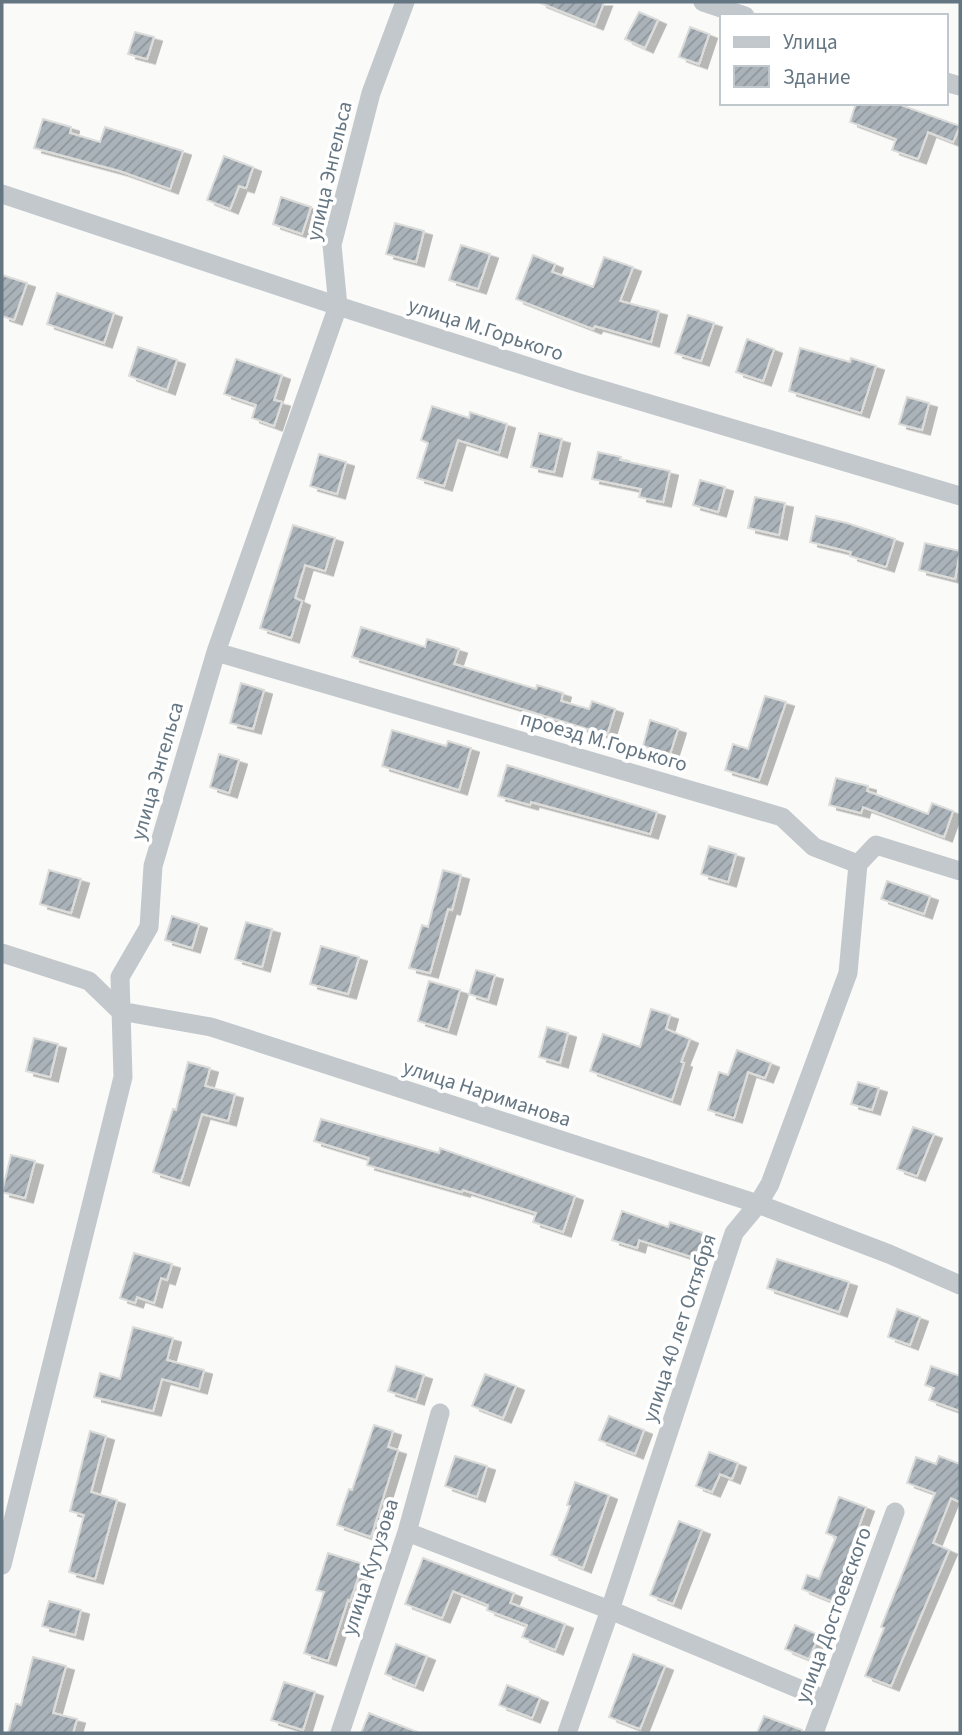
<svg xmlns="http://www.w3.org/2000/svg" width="962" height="1735" font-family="'Source Sans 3',sans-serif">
<defs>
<pattern id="building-hatch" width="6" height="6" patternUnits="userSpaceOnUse" patternTransform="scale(1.75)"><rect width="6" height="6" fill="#aab3b9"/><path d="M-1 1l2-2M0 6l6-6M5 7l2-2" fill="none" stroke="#8e969c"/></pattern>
<filter id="shadow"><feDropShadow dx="8" dy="4.5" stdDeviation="0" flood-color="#0004"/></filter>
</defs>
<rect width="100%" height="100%" fill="#fafaf8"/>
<path fill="url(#building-hatch)" stroke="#dcdcda" stroke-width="2" filter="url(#shadow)" d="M 538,2 L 604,2 L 595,25 Z
M 639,12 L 658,20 L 645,48 L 625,39 Z
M 690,27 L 709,34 L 699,64 L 679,57 Z
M 135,32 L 154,37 L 147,59 L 128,54 Z
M 856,103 L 895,103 L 960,126 L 953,142 L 928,132 L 918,159 L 892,150 L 896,139 L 850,122 Z
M 43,119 L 71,127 L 70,133 L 100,142 L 105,127 L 183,151 L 170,189 L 120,171 L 34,148 Z
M 224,156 L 253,167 L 246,188 L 239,186 L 230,209 L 207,200 Z
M 281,197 L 311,207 L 302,234 L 273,224 Z
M 395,223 L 424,231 L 416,262 L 386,254 Z
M 461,245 L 490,254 L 478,289 L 449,280 Z
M 533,255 L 555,264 L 552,272 L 593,287 L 604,257 L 633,267 L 620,301 L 659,311 L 651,342 L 595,326 L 593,329 L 516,299 Z
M 2,275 L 27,283 L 14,320 L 2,316 Z
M 57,293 L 114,313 L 104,343 L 47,324 Z
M 688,315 L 714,323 L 701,361 L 675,353 Z
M 747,339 L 774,349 L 763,381 L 736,372 Z
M 138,347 L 177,360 L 167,390 L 129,376 Z
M 800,348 L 850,362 L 851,358 L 876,366 L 861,413 L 789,391 Z
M 236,359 L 282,375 L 274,400 L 282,402 L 274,426 L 252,418 L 256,405 L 224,394 Z
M 907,397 L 929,403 L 922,430 L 899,424 Z
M 432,406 L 469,418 L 470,412 L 507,424 L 499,453 L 458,440 L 444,486 L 417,478 L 428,443 L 421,440 Z
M 539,433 L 562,439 L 554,472 L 531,467 Z
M 598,452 L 621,457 L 620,460 L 670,471 L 663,502 L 639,497 L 641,489 L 592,479 Z
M 319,454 L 346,462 L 337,494 L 310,486 Z
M 700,480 L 725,487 L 718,512 L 693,505 Z
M 755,497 L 785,503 L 779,535 L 748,528 Z
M 816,516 L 847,523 L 895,539 L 886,567 L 850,556 L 851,552 L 810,542 Z
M 293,525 L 335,538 L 325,571 L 305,565 L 295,598 L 302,601 L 291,638 L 260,628 Z
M 925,543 L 960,551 L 955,579 L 919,570 Z
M 361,627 L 425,647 L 427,639 L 459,649 L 454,664 L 536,689 L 537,685 L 563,693 L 561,701 L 589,709 L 592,701 L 615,709 L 607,735 L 352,657 Z
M 241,683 L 264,690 L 253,729 L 230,723 Z
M 765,696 L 786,702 L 759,780 L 725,770 L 733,744 L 748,749 Z
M 650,720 L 678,729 L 670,754 L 643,746 Z
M 392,730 L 446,746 L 448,741 L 471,748 L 459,790 L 382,766 Z
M 219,754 L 239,760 L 229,793 L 210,787 Z
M 507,765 L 657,812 L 650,834 L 531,802 L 530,805 L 498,796 Z
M 836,778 L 868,786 L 867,791 L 928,814 L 932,803 L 953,811 L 944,837 L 863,807 L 861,813 L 829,805 Z
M 709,846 L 736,854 L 728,882 L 701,874 Z
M 49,870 L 81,879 L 71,913 L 40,904 Z
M 443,870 L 461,875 L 452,910 L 448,909 L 430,973 L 409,968 L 422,925 L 428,927 Z
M 887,881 L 930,896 L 924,914 L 881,899 Z
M 172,916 L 199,924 L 192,948 L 165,940 Z
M 246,922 L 272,929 L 262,967 L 235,959 Z
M 321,946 L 359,957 L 348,994 L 310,984 Z
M 476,970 L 495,975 L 488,1000 L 469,994 Z
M 429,981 L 460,990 L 448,1030 L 418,1021 Z
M 651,1009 L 670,1015 L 666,1029 L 690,1039 L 681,1062 L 684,1063 L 672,1100 L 590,1071 L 603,1034 L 640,1047 Z
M 547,1027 L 568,1033 L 560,1063 L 539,1057 Z
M 34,1038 L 58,1044 L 50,1077 L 26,1071 Z
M 737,1050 L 771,1063 L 765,1078 L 748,1072 L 734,1118 L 708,1110 L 719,1072 L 728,1075 Z
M 188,1062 L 210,1068 L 205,1086 L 235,1094 L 228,1121 L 202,1114 L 181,1181 L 153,1172 L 173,1109 L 176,1110 Z
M 858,1082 L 879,1088 L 872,1110 L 851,1104 Z
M 321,1119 L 439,1153 L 440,1148 L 575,1196 L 563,1232 L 533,1222 L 536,1213 L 463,1190 L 462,1192 L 367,1165 L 369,1158 L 314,1141 Z
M 913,1127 L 934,1134 L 917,1176 L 897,1169 Z
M 11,1155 L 35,1161 L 25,1198 L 2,1192 Z
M 622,1211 L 668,1227 L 670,1222 L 706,1234 L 698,1259 L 639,1240 L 637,1248 L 612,1240 Z
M 134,1253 L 172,1264 L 167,1280 L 161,1278 L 154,1303 L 137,1297 L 135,1303 L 120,1298 Z
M 777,1259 L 849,1282 L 839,1312 L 767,1288 Z
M 897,1309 L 920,1317 L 910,1345 L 888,1337 Z
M 133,1327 L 173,1338 L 167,1360 L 204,1370 L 199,1389 L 162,1379 L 153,1411 L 94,1397 L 100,1373 L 120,1379 Z
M 396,1366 L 424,1375 L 416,1400 L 388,1391 Z
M 931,1366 L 960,1376 L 960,1411 L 929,1400 L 934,1388 L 925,1385 Z
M 485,1374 L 516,1386 L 503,1418 L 472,1406 Z
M 609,1416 L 644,1430 L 635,1454 L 599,1440 Z
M 374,1425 L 393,1431 L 388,1447 L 398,1450 L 371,1537 L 337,1525 L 349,1489 L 352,1490 Z
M 90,1431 L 106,1436 L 91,1492 L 117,1500 L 95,1579 L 69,1572 L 84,1515 L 70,1511 Z
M 709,1452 L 738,1463 L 732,1479 L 720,1474 L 712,1492 L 696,1486 Z
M 455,1456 L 487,1466 L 477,1497 L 445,1486 Z
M 939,1456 L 960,1464 L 960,1502 L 951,1498 L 933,1543 L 949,1550 L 891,1686 L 865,1676 L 884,1628 L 881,1627 L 935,1493 L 907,1483 L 916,1457 L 936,1464 Z
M 575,1482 L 609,1495 L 583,1568 L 551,1555 L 570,1506 L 567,1505 Z
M 839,1497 L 866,1507 L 847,1559 L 852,1561 L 836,1603 L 802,1589 L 807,1575 L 819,1579 L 836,1537 L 826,1533 Z
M 679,1521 L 702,1530 L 673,1604 L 650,1595 Z
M 328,1553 L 363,1564 L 350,1601 L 348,1600 L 328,1661 L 304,1653 L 324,1592 L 316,1590 Z
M 423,1558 L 514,1593 L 510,1603 L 565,1624 L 555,1650 L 522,1637 L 527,1625 L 487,1610 L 488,1605 L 453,1591 L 442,1618 L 405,1604 Z
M 49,1601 L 81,1610 L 75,1635 L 42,1626 Z
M 795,1625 L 819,1635 L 809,1659 L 785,1649 Z
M 396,1644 L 427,1656 L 415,1686 L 385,1674 Z
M 633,1654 L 665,1666 L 640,1729 L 609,1717 Z
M 33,1657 L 66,1666 L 53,1713 L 77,1719 L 73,1733 L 8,1733 L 16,1704 L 21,1705 Z
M 284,1682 L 315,1692 L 303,1730 L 271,1720 Z
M 507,1685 L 540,1698 L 532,1718 L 499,1705 Z
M 369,1713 L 417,1732 L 417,1733 L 361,1733 Z
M 764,1716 L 802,1730 L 802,1733 L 757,1733 Z"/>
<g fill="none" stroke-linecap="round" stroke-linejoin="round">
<path stroke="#c3c8cc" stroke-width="19" d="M 703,2 L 745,16
M 946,82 L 960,86
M 2,194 L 338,306 L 576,382 L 960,496
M 216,652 L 782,817 L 814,847 L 858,864 L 876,845 L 960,871
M 2,953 L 89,981 L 120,1011 L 211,1027 L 758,1204 L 889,1254 L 960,1285
M 407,1532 L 610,1610 L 826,1700
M 2,1565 L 123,1077 L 120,977 L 149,927 L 153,866 L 216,652 L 338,306 L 332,245 L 371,93 L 405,2
M 340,1733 L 407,1532 L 440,1413
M 567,1733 L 610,1610 L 734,1233 L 758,1204 L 770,1184 L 848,973 L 858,864
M 814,1733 L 895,1512"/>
</g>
<g text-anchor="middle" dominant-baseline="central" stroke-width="7" stroke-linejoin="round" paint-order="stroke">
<g font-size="21" fill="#657683" stroke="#fff">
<text transform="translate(329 171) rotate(-77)">улица Энгельса</text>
<text transform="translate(486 329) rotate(18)">улица М.Горького</text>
<text transform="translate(604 741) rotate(16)">проезд М.Горького</text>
<text transform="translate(157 771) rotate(-74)">улица Энгельса</text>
<text transform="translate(487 1093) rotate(18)">улица Нариманова</text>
<text transform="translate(679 1328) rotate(-72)">улица 40 лет Октября</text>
<text transform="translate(370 1567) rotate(-72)">улица Кутузова</text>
<text transform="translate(833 1615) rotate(-70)">улица Достоевского</text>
</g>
</g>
<rect width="962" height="1735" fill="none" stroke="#657683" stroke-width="7"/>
<rect x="720" y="14" width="228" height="91" fill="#ffffff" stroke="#c1c8cd" stroke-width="2"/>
<rect x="734" y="37" width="35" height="10" fill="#c3c8cc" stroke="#c1c8cd" stroke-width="2"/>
<text x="783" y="49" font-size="21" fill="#657683">Улица</text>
<rect x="734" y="66" width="35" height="21" fill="url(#building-hatch)" stroke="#c1c8cd" stroke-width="2"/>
<text x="783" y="84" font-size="21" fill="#657683">Здание</text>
</svg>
